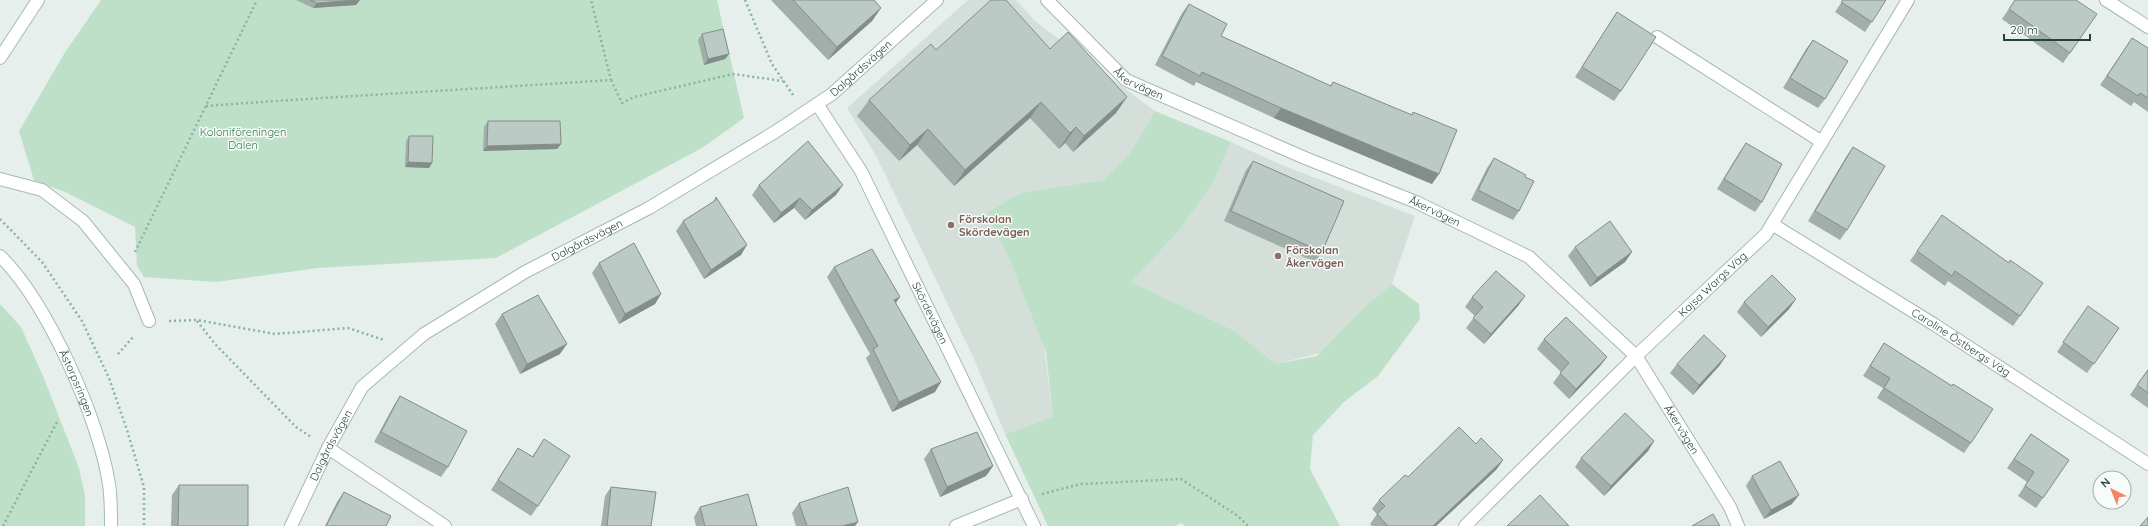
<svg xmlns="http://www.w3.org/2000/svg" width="2148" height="526" font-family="Quicksand,sans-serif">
<rect width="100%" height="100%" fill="#e6efeb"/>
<path fill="#d4dfda" d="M 968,0 L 1016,0 L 1035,21 L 1155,111 L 1129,154 L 1103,180 L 1020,193 L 986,213 L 1010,261 L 1044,346 L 1053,417 L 1005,434 L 974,359 L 916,238 L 875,154 L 847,108 Z
M 1231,142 L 1282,165 L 1415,216 L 1392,284 L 1363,308 L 1320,353 L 1276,364 L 1233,330 L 1131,282 L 1179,231 L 1213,183 Z"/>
<path fill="#bfe0c8" d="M 101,0 L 717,0 L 744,118 L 702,148 L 496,258 L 318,268 L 216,282 L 144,277 L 137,266 L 135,227 L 67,193 L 34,180 L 19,131 L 64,54 Z
M 1155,111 L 1231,142 L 1213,183 L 1179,231 L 1131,282 L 1233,330 L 1276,364 L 1317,356 L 1363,308 L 1392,284 L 1419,304 L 1420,319 L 1378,376 L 1344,402 L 1313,435 L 1310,469 L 1340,526 L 1185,526 L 1181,523 L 1176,526 L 1048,526 L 1005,434 L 1053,417 L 1046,352 L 1010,261 L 986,213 L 1020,193 L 1103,180 L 1129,154 Z
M 0,304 L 21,327 L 43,376 L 79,468 L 85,496 L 85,526 L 0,526 Z"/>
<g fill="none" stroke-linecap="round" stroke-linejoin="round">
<g stroke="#a8b8b2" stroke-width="14">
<path id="lane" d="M 1657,37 L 1822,142
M 0,179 L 42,190 L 83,221 L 134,284 L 149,321"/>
</g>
<g stroke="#a8b8b2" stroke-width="14">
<g id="street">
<path id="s1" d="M 1047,0 L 1126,80 L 1305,158 L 1416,202 L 1529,257 L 1636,356 L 1730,507 L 1738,526"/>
<path d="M 2106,0 L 2148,27"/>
<path d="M 0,58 L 38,0"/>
<path id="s2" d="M 817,104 L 861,171 L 1034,526"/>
<path id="s3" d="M 1772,224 L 1935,325 L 2148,464"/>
<path d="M 328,448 L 445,526"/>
<path id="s4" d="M 291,526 L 328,448 L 362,387 L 424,334 L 525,272 L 649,208 L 775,132 L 832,94 L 937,0"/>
<path d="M 956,526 L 1022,499"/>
<path id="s5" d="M 1465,526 L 1636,356 L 1766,234 L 1908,0"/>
</g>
</g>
<g stroke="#a4bbb3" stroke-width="14">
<g id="secondary">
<path id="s6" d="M 0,256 C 47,302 99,419 109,484 C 111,497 111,512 111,526"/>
</g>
</g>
<path stroke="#86b3a5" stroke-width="2.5" stroke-dasharray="2 3" stroke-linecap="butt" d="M 745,0 L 772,64 L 793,95
M 611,80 L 622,103 L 634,97 L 733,74 L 783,81
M 206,106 C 341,96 476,89 611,80 L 591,0
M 0,219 L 42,262 L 82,321 L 109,378 L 127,430 L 144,487 L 144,526
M 135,252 L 257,0
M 169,321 L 197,320 L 275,334 L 348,328 L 384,340
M 197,321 L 215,344 L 296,427 L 311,437
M 118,354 L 134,336
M 1042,494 L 1081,484 L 1181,479 L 1238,516 L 1248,526
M 3,526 L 58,420"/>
<use href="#lane" stroke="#fff" stroke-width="12"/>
<use href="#street" stroke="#fff" stroke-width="12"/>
<use href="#secondary" stroke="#fff" stroke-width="12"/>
</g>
<path fill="#a1aea9" d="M 296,0 L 360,0 L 356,5 L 313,8 Z
M 771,0 L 874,0 L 881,8 L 872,21 L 828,60 Z
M 1843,0 L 1886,0 L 1865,32 L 1835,12 Z
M 2015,0 L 2097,14 L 2063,63 L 2002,19 Z
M 1189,4 L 1221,36 L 1330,86 L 1333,82 L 1412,115 L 1413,112 L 1432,184 L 1274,118 L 1196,82 L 1194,86 L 1155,65 L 1182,13 Z
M 1617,12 L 1621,91 L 1614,101 L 1575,77 Z
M 702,34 L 729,54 L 725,59 L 704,65 L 698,40 Z
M 2132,38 L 2148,48 L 2148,112 L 2134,102 L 2131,106 L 2100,85 Z
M 1813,40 L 1825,99 L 1818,108 L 1783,88 L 1806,49 Z
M 1050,49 L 1127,97 L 1116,113 L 1073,152 L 1065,143 L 1059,149 L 1030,118 L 954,186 L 917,145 L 899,161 L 857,116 L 869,100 L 936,50 Z
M 488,121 L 561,144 L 557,149 L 483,151 L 484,127 Z
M 409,136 L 432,163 L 429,168 L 405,167 L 406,141 Z
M 1746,143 L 1762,202 L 1755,212 L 1717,189 L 1739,153 Z
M 1853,147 L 1847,230 L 1840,240 L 1808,221 L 1846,157 Z
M 1494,158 L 1525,177 L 1519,211 L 1513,220 L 1471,200 L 1487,168 Z
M 1253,161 L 1322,252 L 1315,262 L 1224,221 L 1246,170 Z
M 759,185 L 836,195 L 805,220 L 794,208 L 774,223 L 752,195 Z
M 716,197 L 741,255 L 704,279 L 676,231 L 683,221 L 713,202 Z
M 1942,215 L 2009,263 L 2043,283 L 2013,326 L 1948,281 L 1945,286 L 1910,261 Z
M 1575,247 L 1632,252 L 1625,262 L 1590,287 L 1568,256 Z
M 599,263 L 661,294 L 655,304 L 619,324 L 592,273 Z
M 834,267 L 896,303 L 935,392 L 892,412 L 866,358 L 870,354 L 827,277 Z
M 1525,296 L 1518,306 L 1484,344 L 1466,328 L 1475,316 L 1465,307 L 1472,297 Z
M 1796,299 L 1789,309 L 1761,337 L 1737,312 L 1744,302 Z
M 2088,306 L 2119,328 L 2087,373 L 2057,352 Z
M 502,314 L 560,354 L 520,374 L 495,324 Z
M 1544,339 L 1607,357 L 1600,366 L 1569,399 L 1553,383 L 1561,372 L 1537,349 Z
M 1884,343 L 1971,443 L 1964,453 L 1877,398 L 1883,388 L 1863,376 Z
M 1677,364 L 1720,365 L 1693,395 L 1670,373 Z
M 2148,369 L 2148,408 L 2130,395 Z
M 400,396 L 448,467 L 441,477 L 374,442 L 394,405 Z
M 2031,434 L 2069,460 L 2036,508 L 2018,496 L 2027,482 L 2007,468 Z
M 544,439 L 538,506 L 531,516 L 491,490 L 518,448 L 532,457 Z
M 1654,441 L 1648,451 L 1604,496 L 1575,467 L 1581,458 Z
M 1476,444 L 1503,460 L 1496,470 L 1436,526 L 1372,526 L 1370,524 L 1377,514 L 1372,509 L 1379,500 L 1408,477 Z
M 931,449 L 993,466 L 986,476 L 940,497 L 924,459 Z
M 1752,476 L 1792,504 L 1764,519 L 1746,486 Z
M 179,485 L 248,526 L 171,526 L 172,495 Z
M 611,487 L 651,526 L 601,526 L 605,496 Z
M 344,492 L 386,526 L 325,526 L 337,502 Z
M 799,503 L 855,526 L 796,526 L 792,513 Z
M 700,507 L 757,526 L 696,526 L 694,517 Z"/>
<path fill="#838d89" d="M 360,0 L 356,5 L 313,8 L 317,3 Z
M 881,8 L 872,21 L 828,60 L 837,47 Z
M 729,54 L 725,59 L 704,65 L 708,59 Z
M 1127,97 L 1116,113 L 1073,152 L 1084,136 Z
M 1041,102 L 1030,118 L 954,186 L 965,170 Z
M 1281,108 L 1439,174 L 1432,184 L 1274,118 Z
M 1076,127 L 1065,143 L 1059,149 L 1070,133 Z
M 928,129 L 917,145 L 899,161 L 910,145 Z
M 561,144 L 557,149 L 483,151 L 487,146 Z
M 408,162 L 432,163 L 429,168 L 405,167 Z
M 843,185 L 836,195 L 805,220 L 812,210 Z
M 800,198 L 794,208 L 774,223 L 781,213 Z
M 747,245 L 741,255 L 704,279 L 711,270 Z
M 1632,252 L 1625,262 L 1590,287 L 1597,278 Z
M 661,294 L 655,304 L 619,324 L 625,314 Z
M 1525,296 L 1518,306 L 1484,344 L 1491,334 Z
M 900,297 L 893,307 L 894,300 Z
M 1796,299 L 1789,309 L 1761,337 L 1768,327 Z
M 567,344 L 560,354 L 520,374 L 527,364 Z
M 1726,356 L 1720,365 L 1693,395 L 1699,385 Z
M 1607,357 L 1600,366 L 1569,399 L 1576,389 Z
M 941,382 L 935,392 L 892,412 L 899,402 Z
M 1654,441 L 1648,451 L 1604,496 L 1611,486 Z
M 1503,460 L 1496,470 L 1436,526 L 1433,526 Z
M 993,466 L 986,476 L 940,497 L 947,487 Z
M 1799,495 L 1792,504 L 1764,519 L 1771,510 Z
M 858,522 L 855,526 L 842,526 Z"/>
<path fill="#bbcac4" stroke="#838d89" d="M 310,0 L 357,0 L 317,3 Z
M 793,0 L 874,0 L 881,8 L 837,47 Z
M 991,0 L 1006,0 L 1050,49 L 1068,32 L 1127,97 L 1084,136 L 1076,127 L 1070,133 L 1041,102 L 965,170 L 928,129 L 910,145 L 869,100 L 931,44 L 936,50 Z
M 1843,0 L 1886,0 L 1872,22 L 1841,2 Z
M 2015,0 L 2076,0 L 2097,14 L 2070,53 L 2009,9 Z
M 1189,4 L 1227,24 L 1221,36 L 1331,86 L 1333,82 L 1412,115 L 1413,112 L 1457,130 L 1439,174 L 1281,108 L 1202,72 L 1200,76 L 1162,56 Z
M 1617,12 L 1656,37 L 1621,91 L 1582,67 Z
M 723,29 L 729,54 L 708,59 L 702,34 Z
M 2132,38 L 2148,48 L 2148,98 L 2140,93 L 2138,96 L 2107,76 Z
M 1813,40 L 1848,61 L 1825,99 L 1790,78 Z
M 488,121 L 560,121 L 561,144 L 487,146 Z
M 409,136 L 433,136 L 432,163 L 408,162 Z
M 808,141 L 843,185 L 812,210 L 800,198 L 781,213 L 759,185 Z
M 1746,143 L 1782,164 L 1762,202 L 1724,179 Z
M 1853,147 L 1885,166 L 1847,230 L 1815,211 Z
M 1494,158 L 1526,175 L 1525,177 L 1534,181 L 1519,211 L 1478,190 Z
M 1253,161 L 1344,201 L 1322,252 L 1231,211 Z
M 716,197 L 747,245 L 711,270 L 683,221 L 716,200 Z
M 1942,215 L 2009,263 L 2010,260 L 2043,283 L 2020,316 L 1955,271 L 1952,276 L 1917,251 Z
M 1610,221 L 1632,252 L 1597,278 L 1575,247 Z
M 634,243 L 661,294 L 625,314 L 599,263 Z
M 872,249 L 900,297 L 894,300 L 941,382 L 899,402 L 873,349 L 878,346 L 834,267 Z
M 1496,271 L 1525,296 L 1491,334 L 1473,318 L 1483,307 L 1472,297 Z
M 1772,275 L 1796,299 L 1768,327 L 1744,302 Z
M 538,295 L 567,344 L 527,364 L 502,314 Z
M 2088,306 L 2119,328 L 2094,364 L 2063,342 Z
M 1566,317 L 1607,357 L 1576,389 L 1560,373 L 1569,363 L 1544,339 Z
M 1704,335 L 1726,356 L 1699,385 L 1677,364 Z
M 1884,343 L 1952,386 L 1953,384 L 1993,409 L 1971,443 L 1884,388 L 1890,378 L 1870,366 Z
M 2148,370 L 2148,393 L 2137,385 Z
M 400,396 L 467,431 L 448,467 L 381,432 Z
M 1625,413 L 1654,441 L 1611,486 L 1581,458 Z
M 1459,427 L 1476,444 L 1481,438 L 1503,460 L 1433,526 L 1385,526 L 1387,525 L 1377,514 L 1385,506 L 1379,500 L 1405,475 L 1408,477 Z
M 977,432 L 993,466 L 947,487 L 931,449 Z
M 2031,434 L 2069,460 L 2043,498 L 2025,486 L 2034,472 L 2014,459 Z
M 544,439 L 570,456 L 538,506 L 498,480 L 518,448 L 533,457 Z
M 1780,461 L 1799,495 L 1771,510 L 1752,476 Z
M 179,485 L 248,485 L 248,526 L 178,526 Z
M 611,487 L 656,492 L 651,526 L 607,526 Z
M 848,487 L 858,522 L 842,526 L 807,526 L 799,503 Z
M 344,492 L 391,516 L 386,526 L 326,526 Z
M 748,494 L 757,526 L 705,526 L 700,507 Z
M 1540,495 L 1569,526 L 1507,526 Z
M 1713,514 L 1720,526 L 1692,526 Z
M 2148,517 L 2148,526 L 2140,526 Z"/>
<g fill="#8d6e63" stroke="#f7fbf9" stroke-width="1.5">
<circle cx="951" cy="225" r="4"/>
<circle cx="1278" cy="256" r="4"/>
</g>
<g text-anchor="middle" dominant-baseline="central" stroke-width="3" stroke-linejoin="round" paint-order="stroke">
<g font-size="11" fill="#24423a" stroke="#f7fbf9">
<text stroke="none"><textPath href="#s4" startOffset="750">Dalgårdsvägen</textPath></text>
<text stroke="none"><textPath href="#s1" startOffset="125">Åkervägen</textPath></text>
<text stroke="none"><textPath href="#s1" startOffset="448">Åkervägen</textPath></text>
<text stroke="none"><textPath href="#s4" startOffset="426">Dalgårdsvägen</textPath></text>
<text stroke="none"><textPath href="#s5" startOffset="346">Kajsa Wargs Väg</textPath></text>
<text stroke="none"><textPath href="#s2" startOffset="238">Skördevägen</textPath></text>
<text stroke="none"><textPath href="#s3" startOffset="223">Caroline Östbergs Väg</textPath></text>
<text stroke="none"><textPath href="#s6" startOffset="149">Åstorpsringen</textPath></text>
<text stroke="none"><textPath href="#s1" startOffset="785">Åkervägen</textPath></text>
<text stroke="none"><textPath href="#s4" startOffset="90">Dalgårdsvägen</textPath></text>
</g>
<g font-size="11" fill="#2d7a4b" stroke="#f7fbf9">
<text x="243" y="132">Koloniföreningen<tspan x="243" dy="13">Dalen</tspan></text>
</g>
<g font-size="11" font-weight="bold" fill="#785e54" stroke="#f7fbf9" text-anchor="start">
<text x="959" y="219">Förskolan<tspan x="959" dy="13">Skördevägen</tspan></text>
<text x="1286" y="250">Förskolan<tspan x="1286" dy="13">Åkervägen</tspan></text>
</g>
</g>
<g transform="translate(2112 490) rotate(317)"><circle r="19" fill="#f7fbf9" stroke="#a3b1ad"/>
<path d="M0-3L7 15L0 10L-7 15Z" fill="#f4845f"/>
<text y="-6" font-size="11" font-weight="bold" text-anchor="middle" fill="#24423a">N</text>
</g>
<path d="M2004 34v6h86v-6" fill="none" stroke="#24423a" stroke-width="2"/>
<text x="2010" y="34" font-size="12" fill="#24423a" stroke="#f7fbf9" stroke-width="3" paint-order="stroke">20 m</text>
</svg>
